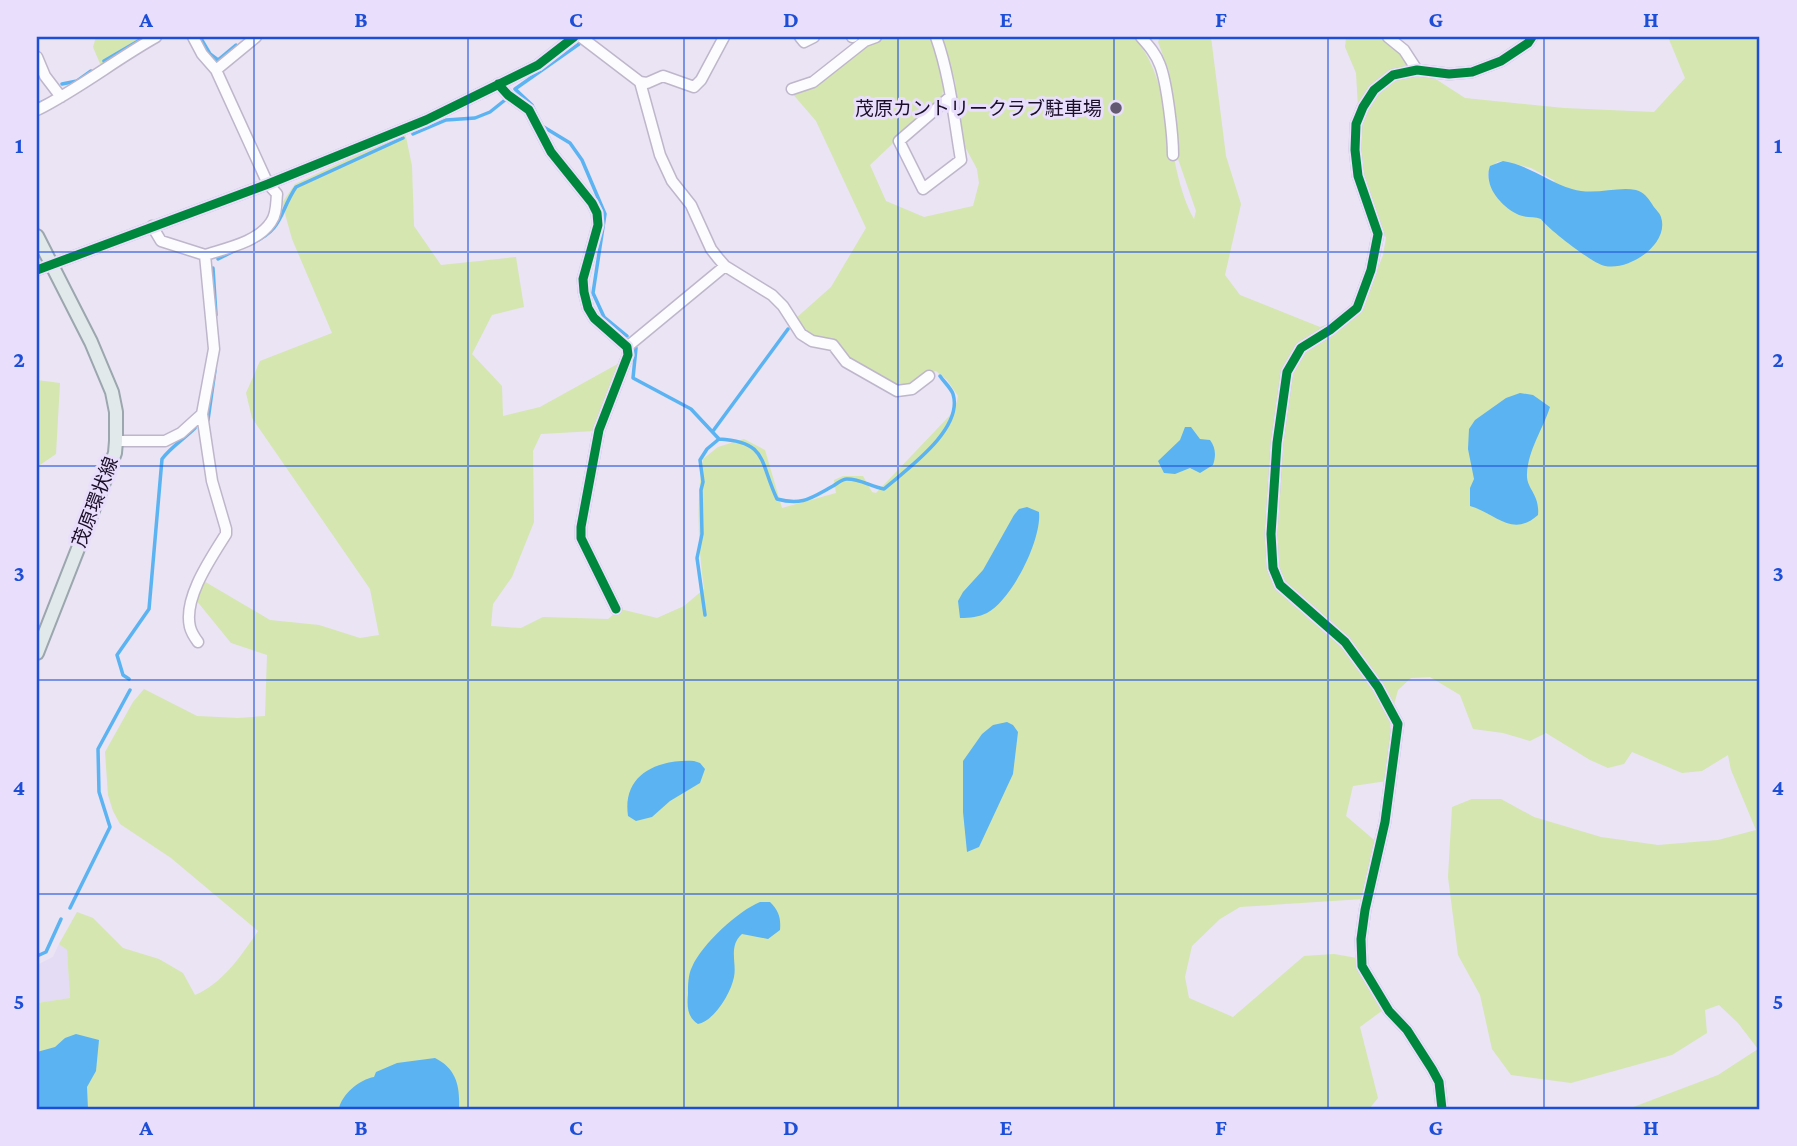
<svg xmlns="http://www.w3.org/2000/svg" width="1797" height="1146" font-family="'Crimson Pro','Noto Sans JP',serif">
<rect width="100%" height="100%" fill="#eae4f5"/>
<path fill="#e4dbf4" d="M 59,944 L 67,950 L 70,998 L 37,1003 L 37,965 L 53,957 Z"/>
<path fill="#d5e6b0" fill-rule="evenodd" d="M 96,37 L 150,37 L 101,66 L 93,47 Z
M 886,37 L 930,37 L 944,82 L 942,97 L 870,165 L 886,201 L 924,217 L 973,206 L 979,183 L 977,169 L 962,141 L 955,81 L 940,37 L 1133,37 C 1174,78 1164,165 1194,219 L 1196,211 L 1177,156 L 1169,71 L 1158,42 L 1160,37 L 1211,37 L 1226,156 L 1241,204 L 1225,275 L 1240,295 L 1320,327 L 1361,313 L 1383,255 L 1386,238 L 1362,176 L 1356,73 L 1345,47 L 1346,37 L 1381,37 L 1411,63 L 1465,98 L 1564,108 L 1654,112 L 1685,78 L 1668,37 L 1760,37 L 1760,1109 L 1628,1109 L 1718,1075 L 1758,1049 L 1738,1023 L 1719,1005 L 1705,1010 L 1707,1033 L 1672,1055 L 1571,1083 L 1511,1075 L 1492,1049 L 1480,995 L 1458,955 L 1448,877 L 1452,807 L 1472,799 L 1501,799 L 1534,817 L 1601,837 L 1658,845 L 1718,840 L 1756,830 L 1731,770 L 1728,755 L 1702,771 L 1682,773 L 1632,752 L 1624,764 L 1608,768 L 1590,760 L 1546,733 L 1530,741 L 1503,733 L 1473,729 L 1460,695 L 1430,677 L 1411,678 L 1398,690 L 1390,720 L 1391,738 L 1387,781 L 1353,786 L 1346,816 L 1380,845 L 1363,899 L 1240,907 L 1220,919 L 1192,946 L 1185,977 L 1189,998 L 1233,1017 L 1304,956 L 1334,954 L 1357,958 L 1383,1010 L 1360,1027 L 1378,1098 L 1369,1109 L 37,1109 L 37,1003 L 70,998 L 67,950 L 59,944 L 77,912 L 93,918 L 123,948 L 159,959 L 183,973 L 195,995 C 224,982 240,957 258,931 L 171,858 L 120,824 L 113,811 L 108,795 L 105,752 L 133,702 L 144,689 L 197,716 L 238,718 L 265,716 L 267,655 L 231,643 L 196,600 L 202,580 L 270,620 L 319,625 L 360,638 L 379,635 L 370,589 L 252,418 L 246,393 L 260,361 L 332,333 L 292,239 L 282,203 L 295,184 L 405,132 L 412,166 L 414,226 L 441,265 L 516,257 L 524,307 L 492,315 L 472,354 L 502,386 L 503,416 L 540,407 L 623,361 L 595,431 L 541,434 L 533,451 L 534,522 L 512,577 L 493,604 L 491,626 L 521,628 L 543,617 L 608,619 L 620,609 L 657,618 L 684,606 L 704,589 C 698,546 696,501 703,459 L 718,447 L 744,439 L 765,450 L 782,508 L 836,493 L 834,480 L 843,476 L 863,476 L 872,492 L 876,493 L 955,410 L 958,396 L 947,380 L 936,371 C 921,375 910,384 897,389 L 849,360 L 838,346 L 809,338 L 795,319 L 831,287 L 866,228 L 816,121 L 791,92 L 857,51 ZM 1503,161 L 1531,168 L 1555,181 L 1500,202 L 1489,182 L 1488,173 L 1497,162 Z
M 37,380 L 60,383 L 56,454 L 37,467 Z"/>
<path fill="#5bb3f1" d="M 1503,161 C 1529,165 1548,182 1572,189 C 1594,196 1617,186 1636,190 C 1644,192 1648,198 1652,204 C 1654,208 1660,213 1661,217 C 1670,244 1629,271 1605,266 C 1593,264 1548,229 1541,219 C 1534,216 1526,218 1519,215 C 1501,207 1483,186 1490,166 Z
M 1520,393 L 1533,395 L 1550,407 C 1543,429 1528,450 1527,474 C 1526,489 1540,494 1538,515 C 1512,538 1497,514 1470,506 L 1470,488 L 1474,479 L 1468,449 L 1469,429 L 1475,420 L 1506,398 Z
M 1185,427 L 1191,427 L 1200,439 L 1210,440 C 1216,448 1216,456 1213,465 L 1200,473 L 1190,468 L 1175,474 L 1164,473 L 1158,461 L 1180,440 Z
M 1027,507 L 1039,512 C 1042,539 1012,600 987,613 C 979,617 970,618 960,618 L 958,601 L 963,592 L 983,570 L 1014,515 L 1019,509 Z
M 1007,722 L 1013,725 L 1018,732 L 1013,774 L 979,847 L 967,852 L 963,812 L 963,761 L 982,734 L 993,725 Z
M 694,761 L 700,763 L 705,769 L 700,783 L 670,801 L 652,817 L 636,821 L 628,816 C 622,774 658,759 694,761 Z
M 760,902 L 770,902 C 779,911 781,918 780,930 L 768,939 L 742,934 C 728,946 737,963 734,977 C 731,993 714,1021 698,1024 C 687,1017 687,1006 688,994 C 688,985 688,975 692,967 C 702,944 738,911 760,902 Z
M 76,1034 L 99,1040 L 96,1071 L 87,1087 L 88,1109 L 38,1109 L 37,1052 L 55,1047 L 65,1038 Z
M 435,1058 C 457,1069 460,1087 459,1109 L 339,1109 C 341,1095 360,1079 374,1077 L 376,1072 L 397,1063 Z"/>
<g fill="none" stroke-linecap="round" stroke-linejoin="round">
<path stroke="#5bb3f1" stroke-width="3.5" d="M 200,37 L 210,54 L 218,60 L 236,45
M 246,37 L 247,37
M 104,61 L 145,37
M 62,84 L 77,81 L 91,71
M 515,89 L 532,105 L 537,116
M 515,89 L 579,44
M 37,104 L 51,98
M 542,126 L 570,143 L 582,160 L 605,214 L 593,293 L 604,317 L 627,336
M 413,134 L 446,120 L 475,118 L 490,112 L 505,100
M 252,243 C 284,229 279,212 296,187 L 403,138
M 218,259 L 238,249
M 213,268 L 216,315
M 636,348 L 633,378 L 691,409 L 719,439
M 208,420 L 215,370
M 713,431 L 788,329
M 705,615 L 697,558 L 702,534 L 701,490 L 703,482 L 700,460 L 707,449 L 719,439 C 768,442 759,461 777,499 C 802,506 811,498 833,486 C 838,483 842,479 847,479 C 861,479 871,487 884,489 C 907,469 964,429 953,394 C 951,388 944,382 940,376
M 129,679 L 123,675 L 117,655 L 149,609 L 162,459 C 171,447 184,439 195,428
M 70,908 L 110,827 L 99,792 L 98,749 L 130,690
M 37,956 L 46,952 L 61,919"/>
<g stroke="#beb6ca" stroke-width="13">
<path id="minor" d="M 193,37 L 202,54 L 216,70 L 268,184 L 277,194 C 276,203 277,214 271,222 C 258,242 227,248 205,255
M 581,37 L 640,82 L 647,83 L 663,76 L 694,87 L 701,80 L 724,37
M 800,37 L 804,42 L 814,37
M 852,37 L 853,37
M 936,37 C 950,76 954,119 961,160 L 923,189 L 899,141 L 950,97
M 1141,37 C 1149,46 1156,54 1160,65 C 1167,83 1173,135 1173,155
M 1388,37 L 1404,50 L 1417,70
M 37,57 L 45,76 L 61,97
M 216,70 L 256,37
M 640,82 L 660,155 L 672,181 L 691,205 L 711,249 L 718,258 L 725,266 L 772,295 L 783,306 L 801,334 L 812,341 L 833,345 L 846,362 L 897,391 L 912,389 L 929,376
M 498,84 L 508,95 L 529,110 L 551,152 L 592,203 L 597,213 L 598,225 L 583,279 L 584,292 L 588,308 L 594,318 L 627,347 L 628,355 L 599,430 L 581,527 L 581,538 L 616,609
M 792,89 L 813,82 L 865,41 L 876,37
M 37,110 C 79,89 115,60 156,37
M 37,270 L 268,184 L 426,120 L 538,65 L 574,37
M 627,347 L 725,266
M 116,441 L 165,441 L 181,433 L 202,414 L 214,349 L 205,255 L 161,241 L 152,226
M 198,642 C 195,638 191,631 190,627 C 183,598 211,558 226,534 L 226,529 L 212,481 L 202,414
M 1442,1109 L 1439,1082 L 1432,1069 L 1407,1030 L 1389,1011 L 1362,966 L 1361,939 L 1365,910 L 1385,822 L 1398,724 L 1378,687 L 1345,642 L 1280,585 L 1273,568 L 1271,534 L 1277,443 L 1287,372 L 1301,348 L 1330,330 L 1357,308 L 1371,270 L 1378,234 L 1358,176 L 1355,150 L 1356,124 L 1363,107 L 1374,90 L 1393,75 L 1417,70 L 1449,74 L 1472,72 L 1501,61 L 1528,43 L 1532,37"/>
</g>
<g stroke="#9ba6ae" stroke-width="16">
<path id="major" d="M 37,236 L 91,342 L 112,392 L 116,412 L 116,441 L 115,453 L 103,485 L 37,653"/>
</g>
<use href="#minor" stroke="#fcfbfe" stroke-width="10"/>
<use href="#major" stroke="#e2e9ea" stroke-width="12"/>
<g stroke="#e9defb" stroke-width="13">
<path id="cycleway" d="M 498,84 L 508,95 L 529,110 L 551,152 L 592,203 L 597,213 L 598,225 L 583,279 L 584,292 L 588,308 L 594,318 L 627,347 L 628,355 L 599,430 L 581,527 L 581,538 L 616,609
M 37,270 L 268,184 L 426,120 L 538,65 L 574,37
M 1442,1109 L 1439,1082 L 1432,1069 L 1407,1030 L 1389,1011 L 1362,966 L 1361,939 L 1365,910 L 1385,822 L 1398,724 L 1378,687 L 1345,642 L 1280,585 L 1273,568 L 1271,534 L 1277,443 L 1287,372 L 1301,348 L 1330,330 L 1357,308 L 1371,270 L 1378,234 L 1358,176 L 1355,150 L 1356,124 L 1363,107 L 1374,90 L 1393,75 L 1417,70 L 1449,74 L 1472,72 L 1501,61 L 1528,43 L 1532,37"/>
</g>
<use href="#cycleway" stroke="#00873e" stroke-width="9"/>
</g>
<path fill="none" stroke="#1d4ed8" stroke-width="2" stroke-opacity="0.55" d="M 254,37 L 254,1109M 468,37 L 468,1109M 684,37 L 684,1109M 898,37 L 898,1109M 1114,37 L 1114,1109M 1328,37 L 1328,1109M 1544,37 L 1544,1109M 37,252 L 1760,252M 37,466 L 1760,466M 37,680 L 1760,680M 37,894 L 1760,894"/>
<circle fill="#635970" stroke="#e9defb" stroke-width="2.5" cx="1116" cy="108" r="7"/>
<g text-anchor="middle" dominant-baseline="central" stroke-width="6" stroke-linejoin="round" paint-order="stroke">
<g font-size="19" fill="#1a0e28" stroke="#e9defb" text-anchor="end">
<text x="1102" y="108">茂原カントリークラブ駐車場</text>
</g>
<g font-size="19" fill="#1a0e28" stroke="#e9defb">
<text transform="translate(95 502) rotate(-69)">茂原環状線</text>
</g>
</g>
<rect width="1797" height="1146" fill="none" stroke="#e9defb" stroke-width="77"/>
<rect x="38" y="38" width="1720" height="1070" fill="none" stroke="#1d4ed8" stroke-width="2.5"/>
<g font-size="23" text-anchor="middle" font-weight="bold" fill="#1d4ed8">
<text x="146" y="27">A</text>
<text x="361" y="27">B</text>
<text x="576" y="27">C</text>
<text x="791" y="27">D</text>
<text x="1006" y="27">E</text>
<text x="1221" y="27">F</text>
<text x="1436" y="27">G</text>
<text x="1651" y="27">H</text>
<text x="19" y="153">1</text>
<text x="1778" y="153">1</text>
<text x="19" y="367">2</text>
<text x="1778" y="367">2</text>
<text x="19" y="581">3</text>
<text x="1778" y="581">3</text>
<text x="19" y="795">4</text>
<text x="1778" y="795">4</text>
<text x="19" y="1009">5</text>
<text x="1778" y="1009">5</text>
<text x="146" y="1135">A</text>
<text x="361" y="1135">B</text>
<text x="576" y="1135">C</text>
<text x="791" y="1135">D</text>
<text x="1006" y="1135">E</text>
<text x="1221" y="1135">F</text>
<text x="1436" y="1135">G</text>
<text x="1651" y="1135">H</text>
</g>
</svg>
